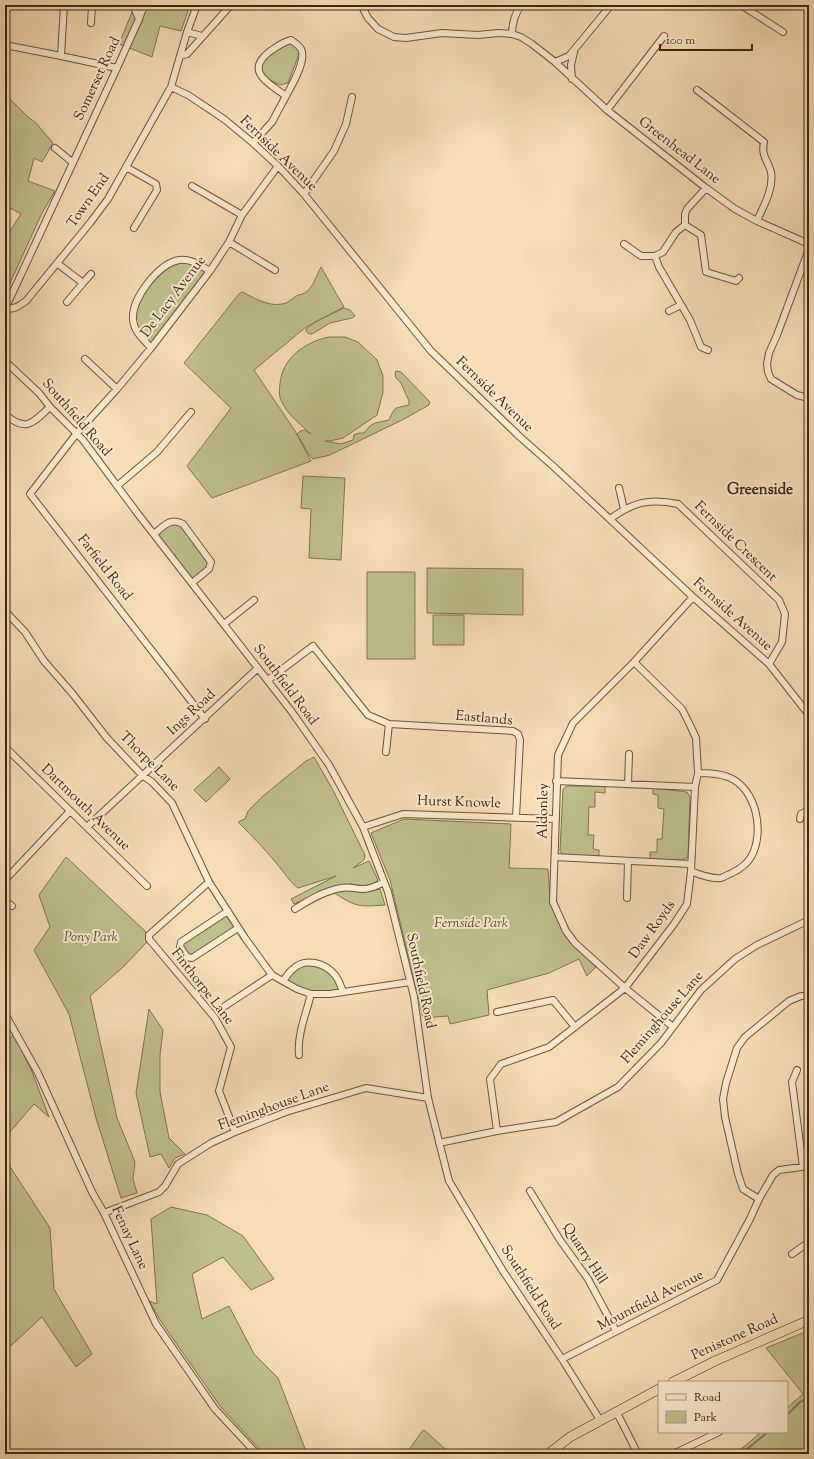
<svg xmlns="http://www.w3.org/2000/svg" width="814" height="1459" font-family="'Sorts Mill Goudy',serif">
<rect width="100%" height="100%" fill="#f6ddb5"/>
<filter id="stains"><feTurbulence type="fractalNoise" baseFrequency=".005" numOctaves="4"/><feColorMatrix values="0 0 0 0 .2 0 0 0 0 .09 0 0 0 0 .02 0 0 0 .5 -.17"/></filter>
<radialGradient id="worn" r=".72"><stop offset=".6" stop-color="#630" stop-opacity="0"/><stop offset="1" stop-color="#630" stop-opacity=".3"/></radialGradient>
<path fill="#bec08c" stroke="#7e7450" d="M 135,5 L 190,5 L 181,31 L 160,26 L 152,57 L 119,44 Z
M 283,42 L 293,43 L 299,49 L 298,57 L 288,83 L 280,85 L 267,79 L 261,70 L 263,59 Z
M 5,94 L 27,116 L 36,123 L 53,143 L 42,162 L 34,158 L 28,181 L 55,191 L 42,213 L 5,294 L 5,239 L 21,214 L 5,205 Z
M 179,260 L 191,261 L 210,271 L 151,348 L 137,332 L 135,306 L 154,277 Z
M 321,267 L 344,307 L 306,327 L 254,370 L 295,431 L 311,461 L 212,498 L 187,466 L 231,408 L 184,363 L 239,294 L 242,292 C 253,297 268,307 282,304 C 287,304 293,298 298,295 C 312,294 315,277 321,267 Z
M 344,308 L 350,310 L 355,316 L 352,318 L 330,323 L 312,334 L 309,334 L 306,331 L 306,329 L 315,322 Z
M 329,337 L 345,337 L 358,342 L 377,360 L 383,376 L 383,392 L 377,415 L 343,438 L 330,441 L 325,441 L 341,444 L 353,440 L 354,435 L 359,433 L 364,433 L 370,426 L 375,423 L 389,420 L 392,413 L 396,408 L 409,405 L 409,401 L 401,383 L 396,378 L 395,374 L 396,371 L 401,372 L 430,402 L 429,405 L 402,420 L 330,455 L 313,459 C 307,454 302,441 297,434 L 300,431 L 305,430 L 311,434 C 301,425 288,415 282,402 C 279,398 279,390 280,384 C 282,358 305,342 329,337 Z
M 303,476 L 345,478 L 341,560 L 309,558 L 311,509 L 301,508 Z
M 177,521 L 211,562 L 192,583 L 154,532 Z
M 427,568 L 523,569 L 523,615 L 427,613 Z
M 367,572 L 415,572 L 415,659 L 367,659 Z
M 433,615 L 464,615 L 464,645 L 433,645 Z
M 314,757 L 333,790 L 365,855 L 364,860 L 353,868 L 369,861 L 378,880 L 370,886 L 362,887 L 351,884 L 332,887 L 294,904 L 291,899 L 336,876 L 298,888 C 290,882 287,876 281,869 C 268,852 253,837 238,822 L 245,819 L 248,811 L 263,796 L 306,761 Z
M 219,767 L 230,779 L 206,802 L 194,790 Z
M 567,786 L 605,786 L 605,793 L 595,792 L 595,807 L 589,807 L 588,835 L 594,835 L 593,849 L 599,850 L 599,856 L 563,855 L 560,851 L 563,789 Z
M 653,788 L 687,792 L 690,797 L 688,857 L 683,860 L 650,859 L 650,852 L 657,852 L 657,839 L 662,839 L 664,809 L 658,808 L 658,795 L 653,794 Z
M 404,819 L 511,824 L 509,868 L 548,869 C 549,880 549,893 552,904 C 558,931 577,948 596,967 L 587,976 L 579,959 L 549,973 L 487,990 L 489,1015 L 450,1024 L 448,1016 L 423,1018 L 390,880 L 371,833 Z
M 66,857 L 146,932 L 147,942 L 123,967 L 90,996 L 117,1118 L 135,1162 L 133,1179 L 137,1193 L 121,1198 L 96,1118 L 69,1014 L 34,950 L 50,927 L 39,895 Z
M 352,889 L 361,892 L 380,889 L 385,905 C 358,907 356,907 333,892 Z
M 228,911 L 238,928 L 192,958 L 187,957 L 181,942 Z
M 307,963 L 330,969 L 343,992 L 311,994 L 283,981 L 293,969 Z
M 149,1009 L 163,1030 L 160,1055 L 160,1092 L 169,1138 L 185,1154 L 175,1158 L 169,1168 L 161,1154 L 150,1157 L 136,1093 Z
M 14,1034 L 31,1069 L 49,1117 L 34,1104 L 10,1132 L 7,1162 L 50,1228 L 54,1289 L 92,1354 L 76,1367 L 42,1317 L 5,1351 L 5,1045 Z
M 171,1207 L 207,1215 L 243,1236 L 274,1279 L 251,1290 L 223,1257 L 192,1274 L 202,1319 L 229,1306 L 254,1354 L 278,1378 L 307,1454 L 264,1454 L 220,1406 L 162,1323 L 149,1301 L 157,1304 L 151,1219 Z
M 805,1332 L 809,1349 L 809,1454 L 733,1454 L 745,1446 L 761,1432 L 787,1432 L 787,1408 L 803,1394 L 766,1348 Z
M 423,1430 L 424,1430 L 451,1454 L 406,1454 Z"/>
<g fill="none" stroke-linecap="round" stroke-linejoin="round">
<path stroke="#77806d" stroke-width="2" d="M 787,1415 L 800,1402 L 809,1398
M 741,1454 L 768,1432"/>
<g stroke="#6d543c" stroke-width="8">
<path id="minor" d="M 133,5 L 139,19
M 361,5 L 368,18 L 378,29 L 394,37 L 406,38 L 442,33 L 478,35 L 498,33 L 512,34 L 521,37 L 532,44 L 555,62 L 607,110 L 706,188 L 735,209 L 757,221 L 809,244
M 741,5 L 783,32
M 91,23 L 92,5
M 187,32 L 202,36
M 512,34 C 512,22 515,14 521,5
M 5,45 L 61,56 L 117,68
M 61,56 L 64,5
M 180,56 L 187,54 L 231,5
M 555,62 L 569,56 L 611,5
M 572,79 L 571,65 L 574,52
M 171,87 L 188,95 L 224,119 L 253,143 L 278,166 L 304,194 L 431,351 L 520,437 L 553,466 L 693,597 L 769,664 L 809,715
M 697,90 L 764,142 C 761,157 768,160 771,172 C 774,189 763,207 757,221
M 607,110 L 664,36
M 253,143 L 272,122 L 286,96 C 270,84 244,72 269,52 C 277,47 282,42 291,40 C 295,43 299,45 301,49 C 307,60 292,85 286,96
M 55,148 L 72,162
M 126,167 L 156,184 L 157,190 L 134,228
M 192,186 L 242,215
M 304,194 L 334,151 L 346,124 L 352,97
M 685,225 L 701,235 L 706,272 L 736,281 L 739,278
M 229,242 L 275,270
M 624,244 L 641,256 L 655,256 L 663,252 L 676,232 L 685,225 L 685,214 L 687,209 L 706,188
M 809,249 L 777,335 L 769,353 L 767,364 L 768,372 L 771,379 L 797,395 L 809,398
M 655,256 L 659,267 L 690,320 L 701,347 L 708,350
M 58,264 L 83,283 L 67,302
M 83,283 L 91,274
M 5,309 L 117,68 L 139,19 L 144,5
M 5,310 L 17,307 L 26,301 L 90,223 L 108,199 L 171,87 L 187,32 L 197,5
M 669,311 L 681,305
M 151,348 C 144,340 134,332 133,320 C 131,299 158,264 179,260 C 191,258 201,266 210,271
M 85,359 L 117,389
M 5,361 L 39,393 L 50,407 L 83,440 L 138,514 L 292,712 L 329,765 L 363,827 L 388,892 L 414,997 L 428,1098 L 449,1181 L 503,1271 L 562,1359 L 600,1420
M 6,415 C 27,433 33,422 50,407
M 117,486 L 157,452 L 191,412
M 619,488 L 624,509
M 610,519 C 633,502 650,498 678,504 L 779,600 L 785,614 L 782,642 L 769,664
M 154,534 C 164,526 170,517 183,524 L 211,562 L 209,569 L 192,583
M 5,611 L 25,632 L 44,661 L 72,693 L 107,738 L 142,775 L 152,782 L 172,803 L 209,882 L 245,938 L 272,975 L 297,989 L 311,994 L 330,994 L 410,982
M 224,624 L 254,600
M 268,680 L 313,646 L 368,715 L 389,724 L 513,731 L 518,734 L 520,740 L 516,817
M 205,719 L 30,494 L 77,433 L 117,389 L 151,348 L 210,271 L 229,242 L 242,215 L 278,166
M 5,747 L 147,886
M 386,752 L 389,724
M 556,781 L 695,787
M 628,784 L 629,754
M 800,819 L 801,814 L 809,810
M 87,827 L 258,668
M 363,827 L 403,814 L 556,819
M 555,857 L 690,864
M 691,871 C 700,875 710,879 721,878 C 724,877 729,874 732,873 C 738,870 747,864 751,857 C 765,833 757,788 728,777 C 718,773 708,773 698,773
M 5,880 L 70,811
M 209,882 L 149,935 L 149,939 L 215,1018 L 231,1047 L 219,1091 L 235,1132
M 627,898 L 628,861
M 5,901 L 12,906
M 295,909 C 309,900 324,891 341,888 C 349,886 355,889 363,889 C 371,889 377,886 384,882
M 228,911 L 181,942 L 180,947 L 187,957 L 192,958 L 238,928
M 283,981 C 286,977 289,972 293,969 C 305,957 325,963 335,975 C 339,980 341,986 343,992
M 225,1006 L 272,975
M 497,1012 L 553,1000 L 575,1027
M 5,1014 L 38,1073 L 92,1192 L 104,1213 L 156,1324 L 215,1409 L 257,1454
M 673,1027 L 625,988 L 575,943 L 566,931 L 553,902 L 558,755 L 573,723 L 634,662 L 693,597
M 299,1055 C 297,1035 306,1014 311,994
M 797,1070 L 792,1082 L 803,1167
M 497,1131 L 490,1079 L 501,1064 L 549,1047 L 625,988 L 674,924 L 687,904 L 691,871 L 695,787 L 698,773 L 696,738 L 690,725 L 682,709 L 634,662
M 439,1143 L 497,1131 L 556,1122 L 618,1087 L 661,1043 L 701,990 L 735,959 L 757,945 L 809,920
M 530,1191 L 560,1240 L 588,1279 L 616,1331
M 759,1199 L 743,1189 L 738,1174 L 725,1117 L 723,1099 L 726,1083 L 737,1048 L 745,1037 L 789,1001 L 801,996 L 809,996
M 104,1213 L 159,1192 L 165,1186 L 178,1164 L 211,1143 L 235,1132 L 286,1112 L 366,1088 L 428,1098
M 792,1254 L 809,1242
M 805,1321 L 809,1332
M 562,1359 L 717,1280 L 750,1219 L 759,1199 L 773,1175 L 779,1170 L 809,1166
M 616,1411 L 638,1454
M 673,1454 L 719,1432"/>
</g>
<g stroke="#3f2713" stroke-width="10">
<path id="highway" d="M 673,1382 L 715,1361 L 809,1320
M 548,1454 L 570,1437 L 659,1389"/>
</g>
<use href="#minor" stroke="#f9e9cf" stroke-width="6"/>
<use href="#highway" stroke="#f6ddb5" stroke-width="9"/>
</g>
<g text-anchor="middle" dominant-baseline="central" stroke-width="4" stroke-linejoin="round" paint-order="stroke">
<g font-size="14" fill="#3f2713" stroke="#f9e9cf">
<text transform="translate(98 79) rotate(-65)">Somerset Road</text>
<text transform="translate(679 151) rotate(38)">Greenhead Lane</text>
<text transform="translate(278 154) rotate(44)">Fernside Avenue</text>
<text transform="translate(89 201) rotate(-55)">Town End</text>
<text transform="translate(174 297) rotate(-53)">De Lacy Avenue</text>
<text transform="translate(494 395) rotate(44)">Fernside Avenue</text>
<text transform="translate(76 418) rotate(49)">Southfield Road</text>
<text transform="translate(735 542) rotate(44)">Fernside Crescent</text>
<text transform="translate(104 568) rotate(52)">Farfield Road</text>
<text transform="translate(732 615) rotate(42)">Fernside Avenue</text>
<text transform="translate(285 685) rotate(53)">Southfield Road</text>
<text transform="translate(192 713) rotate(-43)">Ings Road</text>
<text transform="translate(484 719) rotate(5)">Eastlands</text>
<text transform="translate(149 762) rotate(45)">Thorpe Lane</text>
<text transform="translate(459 803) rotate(2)">Hurst Knowle</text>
<text transform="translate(85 808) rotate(44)">Dartmouth Avenue</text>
<text transform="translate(544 811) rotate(-89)">Aldonley</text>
<text transform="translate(653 930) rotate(-54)">Daw Royds</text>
<text transform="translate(420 981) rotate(78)">Southfield Road</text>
<text transform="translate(202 987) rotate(52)">Finthorpe Lane</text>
<text transform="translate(663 1018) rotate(-49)">Fleminghouse Lane</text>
<text transform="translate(274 1107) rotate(-20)">Fleminghouse Lane</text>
<text transform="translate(129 1238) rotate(65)">Fenay Lane</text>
<text transform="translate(584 1254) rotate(57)">Quarry Hill</text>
<text transform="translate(530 1288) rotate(57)">Southfield Road</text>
<text transform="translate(651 1301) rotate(-27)">Mountfield Avenue</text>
<text transform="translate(735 1338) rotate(-24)">Penistone Road</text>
</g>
<g font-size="14" font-style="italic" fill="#5f4d31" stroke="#f9e9cf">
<text x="471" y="924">Fernside Park</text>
<text x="91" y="938">Pony Park</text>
</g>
<g font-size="15" font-weight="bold" fill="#3f2713" stroke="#f9e9cf">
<text x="760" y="490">Greenside</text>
</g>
</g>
<rect width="814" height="1459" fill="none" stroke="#f6ddb5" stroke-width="20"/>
<rect x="6" y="6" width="802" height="1447" fill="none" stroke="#3f2713" stroke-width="2"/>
<rect x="10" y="10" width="794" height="1439" fill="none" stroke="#3f2713"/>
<rect x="658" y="1381" width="130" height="52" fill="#f9e9cf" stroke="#af9b84"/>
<rect x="666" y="1394" width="20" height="6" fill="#f9e9cf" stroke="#af9b84"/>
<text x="694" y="1401" font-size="12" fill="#3f2713">Road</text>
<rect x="666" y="1411" width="20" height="12" fill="#bec08c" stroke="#af9b84"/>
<text x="694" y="1421" font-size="12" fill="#3f2713">Park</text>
<path d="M660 44v6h92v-6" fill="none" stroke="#3f2713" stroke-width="2"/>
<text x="666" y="44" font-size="12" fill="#3f2713" stroke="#f9e9cf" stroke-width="3" paint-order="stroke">100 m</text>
<rect width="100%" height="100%" filter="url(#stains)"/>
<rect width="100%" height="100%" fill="url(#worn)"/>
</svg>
